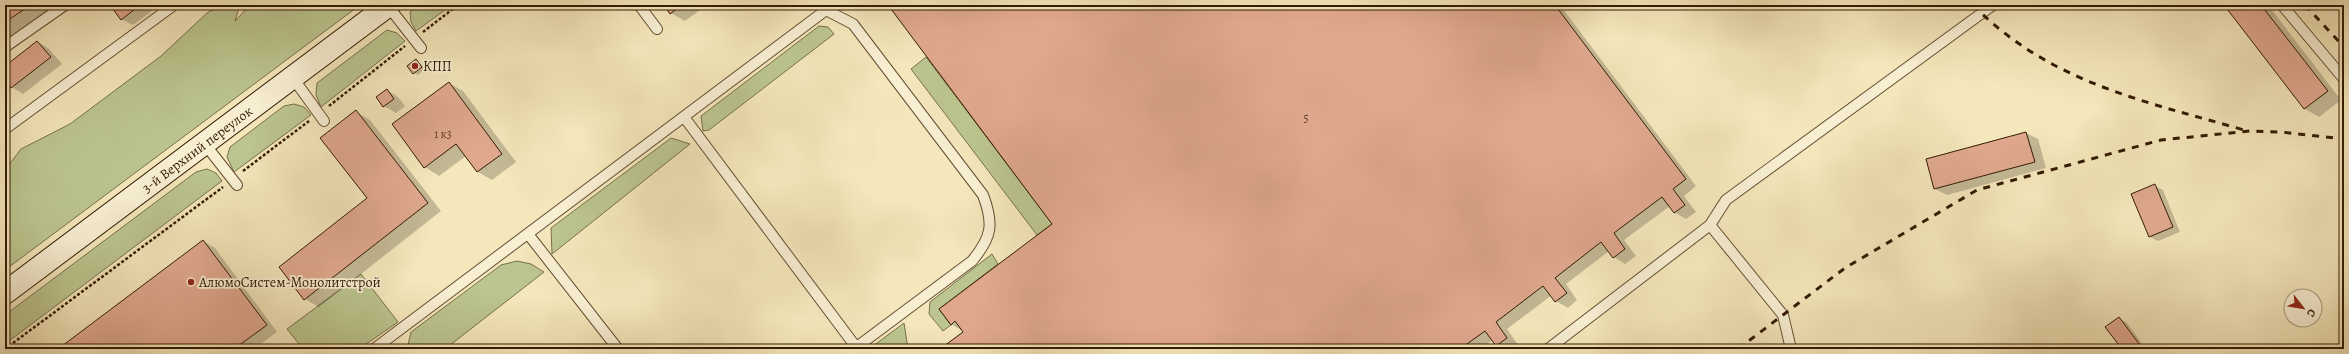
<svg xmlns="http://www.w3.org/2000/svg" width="2349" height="354" font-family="Alegreya,serif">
<rect width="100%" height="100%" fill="#f4e7bb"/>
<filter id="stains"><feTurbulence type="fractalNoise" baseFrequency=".005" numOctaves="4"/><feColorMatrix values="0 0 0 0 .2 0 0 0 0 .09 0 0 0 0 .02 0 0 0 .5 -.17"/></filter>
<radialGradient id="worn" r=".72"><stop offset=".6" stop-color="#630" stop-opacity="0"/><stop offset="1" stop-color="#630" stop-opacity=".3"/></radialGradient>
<path fill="#bcc58f" stroke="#787049" d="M 220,5 L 237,5 L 239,8 L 235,21 L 250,5 L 360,5 L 5,270 L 5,170 L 21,149 L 70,124 L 161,56 L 207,13 Z
M 419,5 L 452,5 L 416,31 L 411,22 L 410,12 Z
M 819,26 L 828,27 L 834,34 L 709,130 L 703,131 L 701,116 Z
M 387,30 L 397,33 L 405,41 L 321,107 L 316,95 L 317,83 Z
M 926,57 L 1052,224 L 1037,235 L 911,69 Z
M 294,104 L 304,107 L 311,115 L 234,172 L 227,157 L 230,147 L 284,106 Z
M 671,138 L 690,144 L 552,254 L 551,228 Z
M 207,169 L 216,173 L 222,181 L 5,344 L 5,315 L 196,172 Z
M 992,254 L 998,264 L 939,309 L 951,325 L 943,331 L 929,314 L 930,302 Z
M 517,261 L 531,264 L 544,272 L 445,349 L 407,349 L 411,332 L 501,265 Z
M 361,274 L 398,322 L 359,349 L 303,349 L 287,329 Z
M 904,323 L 908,349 L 869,349 Z"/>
<path fill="#0003" d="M 5,5 L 50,5 L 52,8 L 5,39 Z
M 111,5 L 160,5 L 133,25 L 121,19 Z
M 665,5 L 707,5 L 685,21 L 671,13 Z
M 889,5 L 1560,5 L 1696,186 L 1684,196 L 1696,212 L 1686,219 L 1674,212 L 1670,206 L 1624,240 L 1636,256 L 1625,264 L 1614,257 L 1609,251 L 1566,284 L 1577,300 L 1568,308 L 1556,301 L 1552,295 L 1507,329 L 1518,345 L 1512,349 L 1503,349 L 1493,340 L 1480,349 L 941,349 L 964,332 L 951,324 L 1053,224 Z
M 2225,5 L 2268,5 L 2341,100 L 2319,117 L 2305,109 Z
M 38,42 L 49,49 L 62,64 L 23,94 L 12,87 L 5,79 L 5,67 Z
M 416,60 L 425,69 L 418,75 L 414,73 Z
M 449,83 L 463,91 L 516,162 L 492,180 L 478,172 L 466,156 L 439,176 L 425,167 L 393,125 Z
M 387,90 L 398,97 L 405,106 L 396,113 L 384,106 Z
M 356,112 L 370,120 L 441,211 L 319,307 L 305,299 L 368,198 Z
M 2026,133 L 2038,139 L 2046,168 L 1947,195 L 1935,189 L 1927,160 Z
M 2155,186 L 2163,190 L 2180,232 L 2158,241 L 2150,237 L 2132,195 Z
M 203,241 L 215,248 L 277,332 L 254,349 L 59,349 Z
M 2119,318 L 2127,323 L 2146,349 L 2123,349 Z"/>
<path fill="#dfa88d" stroke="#341a03" d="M 5,5 L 31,5 L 5,22 Z
M 110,5 L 140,5 L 121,20 Z
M 664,5 L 682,5 L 670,14 Z
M 888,5 L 1555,5 L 1686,179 L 1673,189 L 1685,205 L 1674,213 L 1662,197 L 1614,233 L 1625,249 L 1613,258 L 1601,242 L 1555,278 L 1567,293 L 1555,302 L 1543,286 L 1496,322 L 1507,338 L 1496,346 L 1485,331 L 1460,349 L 940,349 L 963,332 L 955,321 L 951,325 L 939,309 L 1052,224 Z
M 2224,5 L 2261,5 L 2328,91 L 2304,109 Z
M 37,41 L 51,57 L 11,88 L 5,80 L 5,66 Z
M 416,59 L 422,67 L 413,74 L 407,66 Z
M 449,82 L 502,154 L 477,172 L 456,144 L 424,168 L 392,124 Z
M 387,89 L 394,99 L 383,107 L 376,97 Z
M 356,110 L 428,203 L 304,300 L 279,267 L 367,198 L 320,138 Z
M 2026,132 L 2035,162 L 1934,189 L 1926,159 Z
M 2155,184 L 2173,227 L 2149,237 L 2131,194 Z
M 203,240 L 267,325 L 234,349 L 58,349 Z
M 2119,317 L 2140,345 L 2134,349 L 2122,349 L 2105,327 Z"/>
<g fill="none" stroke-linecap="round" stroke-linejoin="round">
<g stroke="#644d31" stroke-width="12">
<path id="lane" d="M 639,5 L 657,29
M 2282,5 L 2344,79
M 388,6 L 421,48
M 826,10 L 853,24 L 983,195 C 994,224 992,237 972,261 L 854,349
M 5,47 L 65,5
M 293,78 L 324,121
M 684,117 L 856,347
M 5,129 L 174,5
M 204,143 L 237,185
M 1710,225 L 1783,315 L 1791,349
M 528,234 L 618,349
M 374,349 L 826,10 L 821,5
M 1548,349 L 1710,225 L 1726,200 L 1993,5"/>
</g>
<g stroke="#341a03" stroke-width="24">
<g id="secondary">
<path id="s1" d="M 5,293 L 389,5"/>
</g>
</g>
<path stroke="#341a03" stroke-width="2.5" stroke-dasharray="3 2" stroke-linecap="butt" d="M 423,32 L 458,5
M 329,106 L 405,46
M 243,171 L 309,121
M 5,349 L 223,187"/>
<use href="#lane" stroke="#f8efd3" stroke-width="10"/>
<use href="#secondary" stroke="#f8efd3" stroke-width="22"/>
<path stroke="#341a03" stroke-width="3" stroke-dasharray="7 7" stroke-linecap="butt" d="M 1973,5 C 2050,83 2144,101 2244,130
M 2305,5 L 2344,47
M 1738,349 L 1845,268 L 1977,190 L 2161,140 L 2250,131 L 2281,132 L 2344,139"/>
</g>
<g fill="#8f2418" stroke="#f8efd3" stroke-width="1.5">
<circle cx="415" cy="66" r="4"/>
<circle cx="191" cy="282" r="4"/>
</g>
<g text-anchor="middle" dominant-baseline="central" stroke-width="3.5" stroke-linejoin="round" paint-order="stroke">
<g font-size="12" fill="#5f3e26">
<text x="1306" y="118">5</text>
<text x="443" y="134">1 к3</text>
</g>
<g font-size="14" fill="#341a03" stroke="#f8efd3" text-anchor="start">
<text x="423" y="66">КПП</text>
<text x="199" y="282">АлюмоСистем-Монолитстрой</text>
</g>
<g font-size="14" fill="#341a03" stroke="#f8efd3">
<text stroke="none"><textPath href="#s1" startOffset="240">3-й Верхний переулок</textPath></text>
</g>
</g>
<rect width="2349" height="354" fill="none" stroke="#f4e7bb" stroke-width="20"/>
<rect x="6" y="6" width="2337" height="342" fill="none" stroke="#341a03" stroke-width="2"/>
<rect x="10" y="10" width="2329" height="334" fill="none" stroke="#341a03"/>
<g transform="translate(2303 308) rotate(121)"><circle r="19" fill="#f8efd3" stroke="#aa9a80"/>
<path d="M0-3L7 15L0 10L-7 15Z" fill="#8f2418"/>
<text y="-6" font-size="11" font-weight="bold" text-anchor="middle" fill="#341a03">С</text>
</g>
<rect width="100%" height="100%" filter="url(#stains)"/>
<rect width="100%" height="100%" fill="url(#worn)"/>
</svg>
